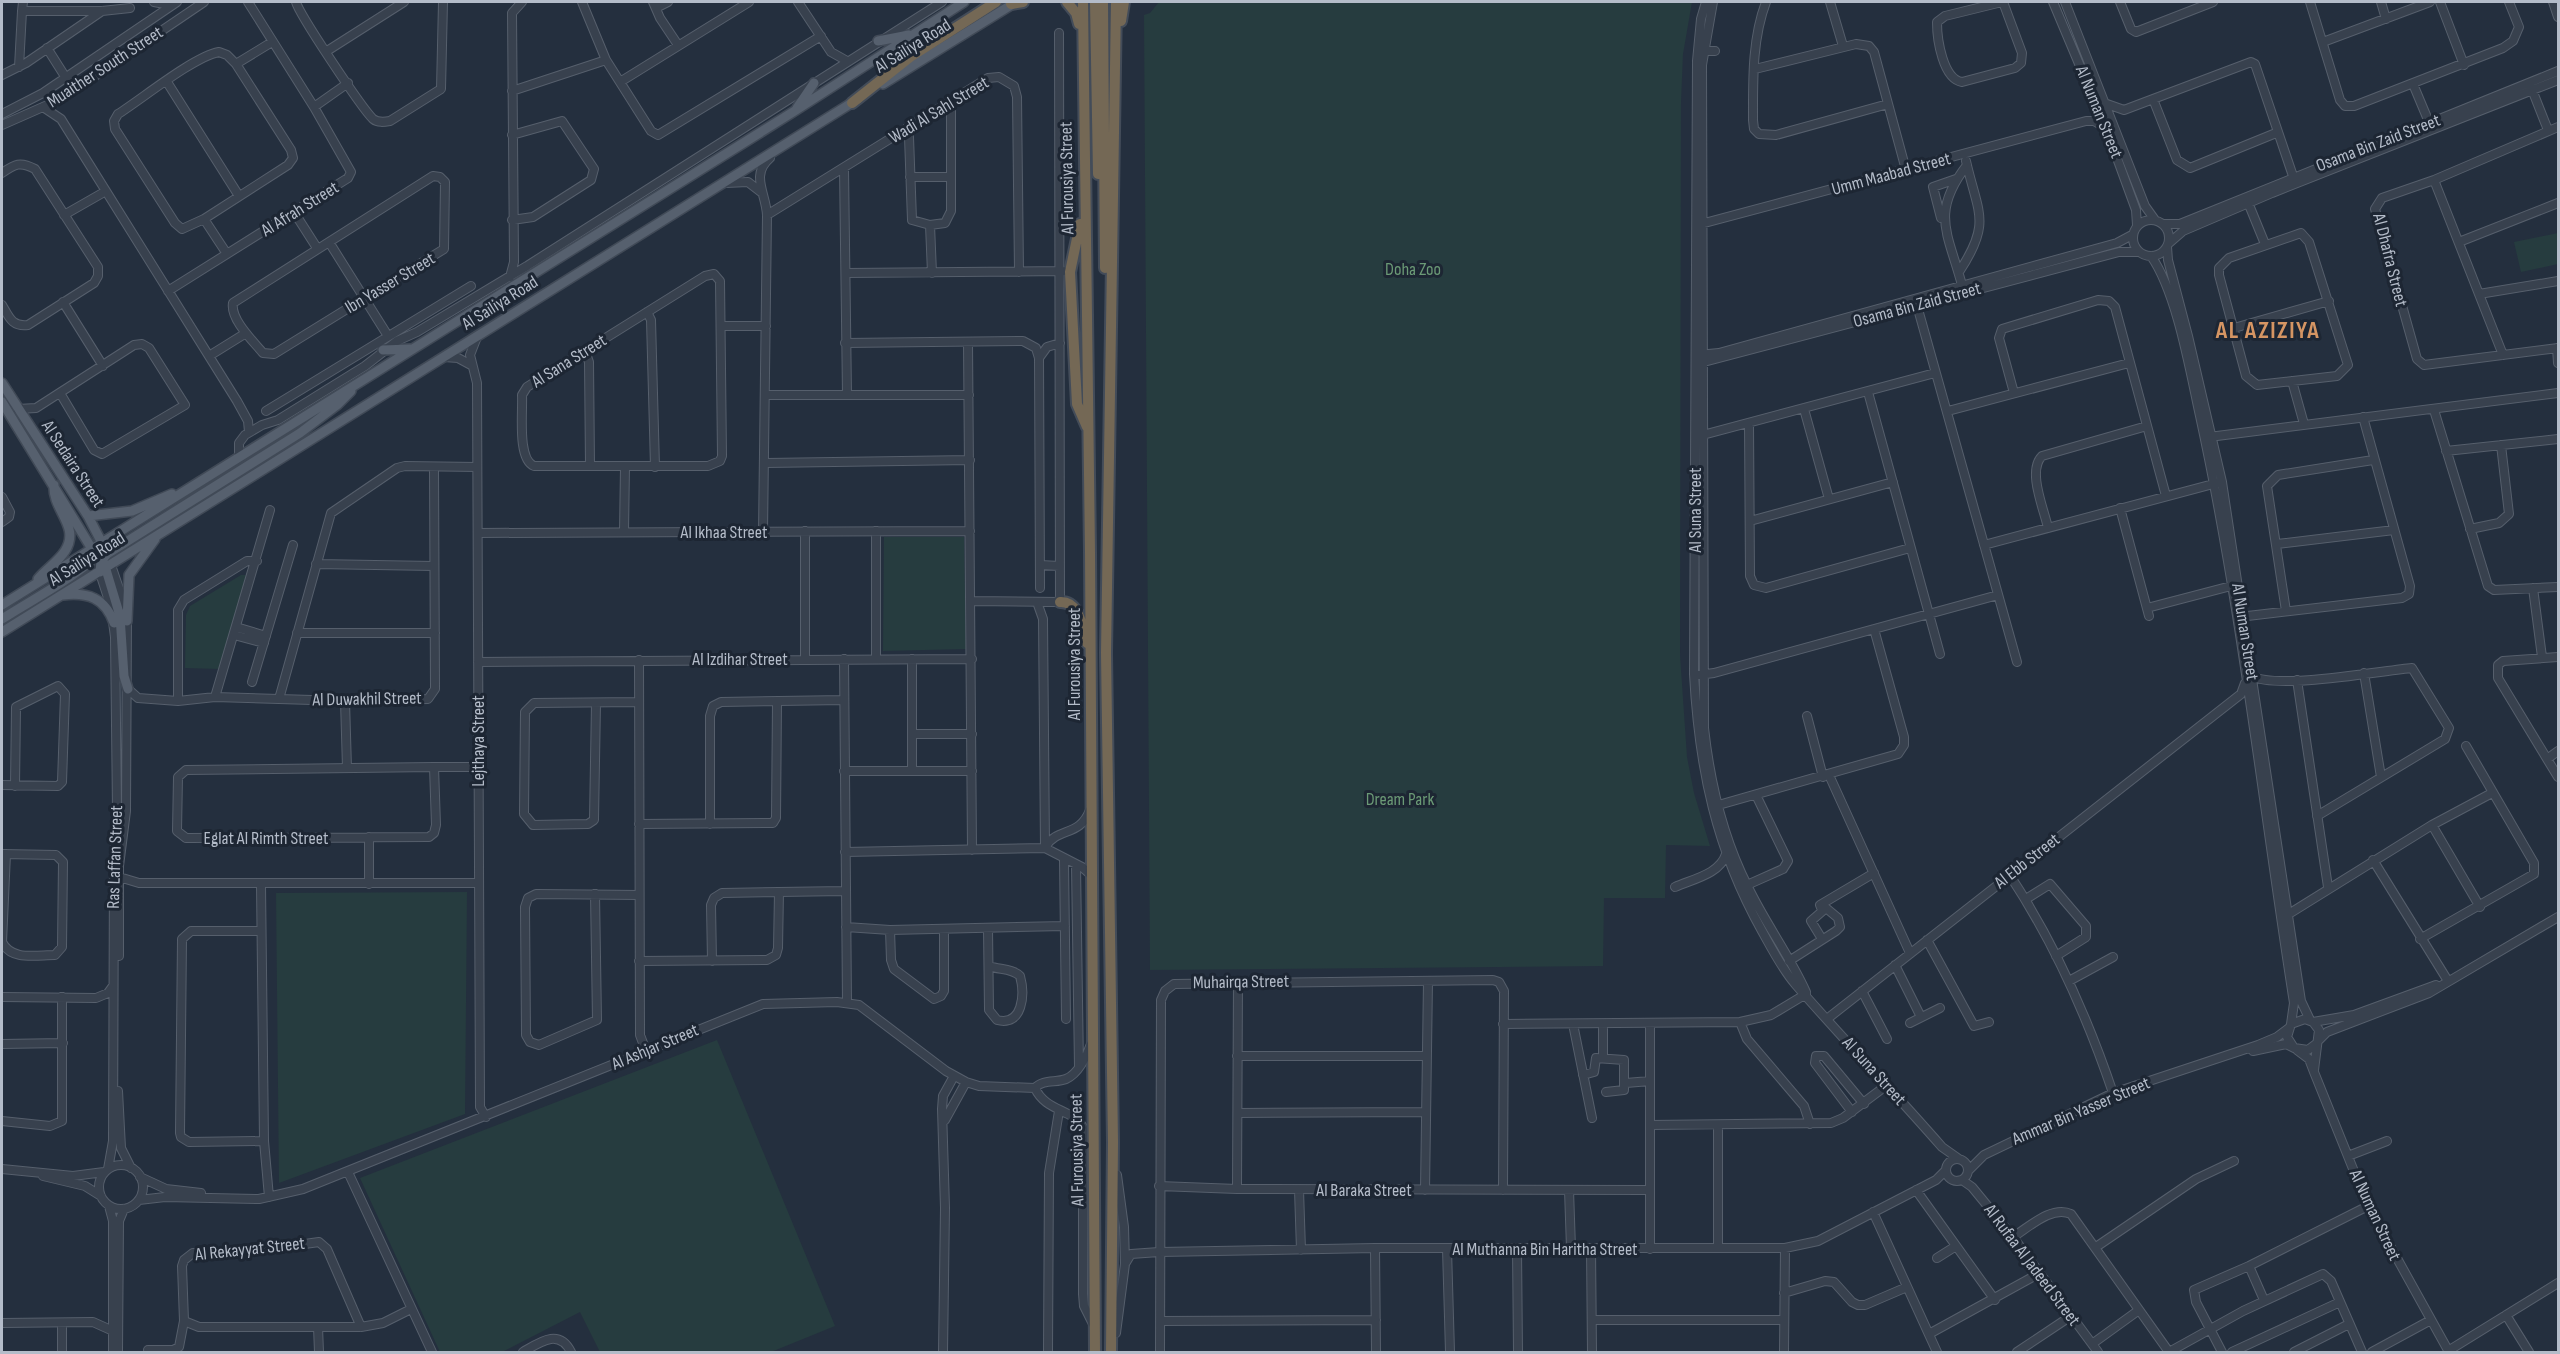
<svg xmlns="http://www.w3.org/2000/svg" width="2560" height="1354" font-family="'Sofia Sans Condensed',sans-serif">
<rect width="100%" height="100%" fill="#242f3e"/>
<path fill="#263c3f" d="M 1159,2 L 1692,2 L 1683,54 L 1681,102 L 1680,655 L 1687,757 L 1694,793 L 1710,846 L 1666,845 L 1665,898 L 1604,898 L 1603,966 L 1150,970 L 1144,15 L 1150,13 Z
M 2558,233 L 2558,264 L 2521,272 L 2514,242 Z
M 884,537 L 964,537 L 966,649 L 883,651 Z
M 241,575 L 246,575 L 220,669 L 185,668 L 186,615 L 190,606 Z
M 467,892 L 465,1114 L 279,1183 L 276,893 Z
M 717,1040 L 835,1326 L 771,1352 L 600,1352 L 580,1312 L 502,1352 L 440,1352 L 360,1178 Z"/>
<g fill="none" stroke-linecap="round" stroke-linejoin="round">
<g stroke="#565f6c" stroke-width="10">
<path id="minor" d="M 23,2 L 22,11 L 102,11 L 130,8
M 154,2 L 170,5
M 296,2 C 299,14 361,107 373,119 C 378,123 384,122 390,121 L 441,89 L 443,2
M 582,2 L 606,60 L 651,131 L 658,135 L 821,36
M 653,2 L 660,18 L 678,45
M 798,2 L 831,52 L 847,61
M 1706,2 L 1701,19 L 1697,61 L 1694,674 C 1699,768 1716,849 1762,931 C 1772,949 1782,969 1796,985 C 1844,1040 1894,1092 1942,1147 L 1959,1159
M 1713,2 L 1702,65 L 1704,728 C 1710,782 1723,838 1748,887 C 1765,923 1790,956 1806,992
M 1766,2 C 1752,39 1753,80 1753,120 L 1754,129 L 1759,134 L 1776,135 L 1888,104
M 1830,2 L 1843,46
M 2002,2 L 1945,16 L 1937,22 C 1937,40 1943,79 1962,82 L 2015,68 L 2021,63 L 2022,53 L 2003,2
M 2053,2 L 2106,128 L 2136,210 L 2137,225
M 2065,2 L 2145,206 L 2155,220
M 2120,2 L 2131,29 L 2136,32 L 2213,2
M 2310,2 L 2340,100 L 2345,106 L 2354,106 L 2503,48 L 2513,41 L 2519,27 L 2509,2
M 2381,2 L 2386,19
M 2440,2 L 2464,65
M 2553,2 L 2558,17
M 656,8 L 668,2
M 2323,42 L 2430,2
M 47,48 L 66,78
M 327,51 L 404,2
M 1704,51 L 1715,51
M 219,52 L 227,55 L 236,64 L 291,150 L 293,158 L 288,165 L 204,219 L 182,229 L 175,223 L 115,129 L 114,121 L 118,114 C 142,99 193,57 219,52 Z
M 236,64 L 272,42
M 19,67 L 22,11
M 1755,69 L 1856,44 L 1869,46 L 1874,52 L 1906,170
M 2,75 L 26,63 L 102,11
M 167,82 L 239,196
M 620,82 L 749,2
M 2413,84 L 2431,127
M 2531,87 L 2548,130
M 512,91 L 606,60
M 2153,99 L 2177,160 L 2190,168 L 2276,133
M 2107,104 L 2124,110 L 2251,62 L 2255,64 L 2294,179
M 43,107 L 61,119 L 237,401 L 248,421 L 249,432
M 314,107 L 348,83
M 2,114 L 43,93 L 177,2
M 2,125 L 61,99 L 204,2
M 2558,127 L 2434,180 L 2382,198 L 2375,209 L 2417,359 L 2424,365 L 2558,348
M 905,130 L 909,137 L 912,220 L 930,225 L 945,223 L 951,211 L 951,111 L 948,103
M 512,135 L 562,121 L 594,169 L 591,180 L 533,217 L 512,220
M 844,168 L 847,395
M 2,173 C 15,164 20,161 35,169 L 98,267 L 98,276 L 94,283 L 28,325 C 12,327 9,317 2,305
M 433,176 L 440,177 L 445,182 L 444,249 L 274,354 L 263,353 C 253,341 230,319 233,303 Z
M 910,177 L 951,177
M 2434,180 L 2503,355
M 726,183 L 748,182 L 761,192
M 2247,200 L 2265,244
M 294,212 L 317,248
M 64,215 L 106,191
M 767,215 L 988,78 L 999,77 L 1014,86 L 1017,97 L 1019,272
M 1941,218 L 1933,187 L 1956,179
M 204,219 L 227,254
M2133 238a18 18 0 1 1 36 0a18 18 0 1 1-36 0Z
M 2163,224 L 2180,224 L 2558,71
M 930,225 L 932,273
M 1697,225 L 2086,121 L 2094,121 L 2106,128
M 2301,233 L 2309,242 L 2348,365 L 2337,376 L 2257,385 L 2246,376 L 2219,275 L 2219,268 L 2229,258 Z
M 329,242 L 388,336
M 2459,242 L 2558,203
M 2168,244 L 2183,231 L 2272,193 L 2558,80
M 2167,247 L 2168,260 L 2188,336 L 2222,482 L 2301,1001 L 2310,1020
M 2151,256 C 2177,293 2190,371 2200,416 C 2242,609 2263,807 2294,1003 L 2291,1024
M 1959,272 C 1992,222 1978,214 1966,161
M 846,273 L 1063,271
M 714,274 L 720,281 L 722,456 L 720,461 L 708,466 L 534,466 C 517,459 523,412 522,395 L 527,387 L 705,276 Z
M 510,277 L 514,262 L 512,13 L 522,2
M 1962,285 C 1948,233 1930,213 1967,165
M 168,291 L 348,178 L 351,172 L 314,107 L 248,2
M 2479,294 L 2558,281
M 63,302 L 103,366
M 1916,302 L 2017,662
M 647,312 L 651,320 L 655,467
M 722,326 L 766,326
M 2234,328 L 2329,301
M 477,337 L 470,355 L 477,383 L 480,1107 L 486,1117
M 845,343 L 1023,341 L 1036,348 L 1039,358 L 1040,588
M 968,343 L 972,850
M 2557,348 L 2558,363
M 585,351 L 589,362 L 590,466
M 1698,355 L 1719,353 L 2117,243 L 2132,235
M 209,356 L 246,333
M 444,357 L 458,358 L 471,365
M 1039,358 L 1047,347 L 1060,343
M 1700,363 L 2119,252 L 2139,252
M 2292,381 L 2304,424
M 1868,392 L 1940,654
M 2014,393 L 1999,338 L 2002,329 L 2098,300 L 2109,301 L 2115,307 L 2166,496
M 766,395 L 969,395
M 18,409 L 36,408 L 134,345 L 142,344 L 149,348 L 185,405 L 102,454 L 94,450 L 60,393
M 1804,409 L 1829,499
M 2434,410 L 2488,586 L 2494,590 L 2558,587
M 266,411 L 471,286
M 1948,411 L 2129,363
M 1749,424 L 1750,576 L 1754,585 L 1766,588 L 1910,548
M 1699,436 L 1935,373
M 2209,437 L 2558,393
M 2446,451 L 2558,439
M 239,456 L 239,443 L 245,435 L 262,425 L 278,420 L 365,366 L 397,341 L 417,332 L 527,266 L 942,2
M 766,463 L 970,460
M 2,497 L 10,512 L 9,517 L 2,522
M 2120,508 L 2149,616
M 1750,521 L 1893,482
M 2048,528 C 2044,509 2027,471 2042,456 L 2147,426
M 2470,529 L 2499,523 L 2509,514 L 2501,445
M 805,531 L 805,659
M 876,531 L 876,659
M 624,532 L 625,467
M 763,532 L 767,215 C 766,193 750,175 770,158
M 478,533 L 970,531
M 2277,544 L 2394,530
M 1984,545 L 2217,483
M 316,564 L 434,566
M 111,565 L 125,606
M 1040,565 L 1060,566
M 98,567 L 111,607 L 115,637 L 117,810 L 114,865 L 113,1141 L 108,1169
M 2533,588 L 2542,657
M 971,601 L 1060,602 L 1059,33
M 1037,602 L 1043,619 L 1045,848
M 2147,608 L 2235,585
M 2286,611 L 2267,486 L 2278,475 L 2373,460
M 2239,617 L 2402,598 L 2409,594 L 2410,586 L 2363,417
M 236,627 L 266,636
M 297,633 L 435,633
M 234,635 L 264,643
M 2558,657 L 2503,661 L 2498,665 L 2498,678 L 2558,777
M 844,659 L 847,1002
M 912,659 L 912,771
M 639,660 L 640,1035 L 646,1051
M 478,662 L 972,659
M 2364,673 L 2381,777
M 1698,675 L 1714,673 L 1998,595
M 2252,676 C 2277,690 2380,671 2412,668 L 2449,728 L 2445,739 L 2317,816
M 2297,680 L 2328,887
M 252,682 L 293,545
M 128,689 L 138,698 L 178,701 L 215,697 L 345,701 L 428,699 L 435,689 L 434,467
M 215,697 L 270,510
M 279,699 L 331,513 L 397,468 L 405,466 L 477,467
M 178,701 L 178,610 L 184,600 L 247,561 L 257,561
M 345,701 L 347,768
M 596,703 L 594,820 L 588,824 L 533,825 L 524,814 L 525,712 L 534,703 L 638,702
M 1807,716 L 1823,777
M 912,734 L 972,734
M 2547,759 L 2558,751
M 434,767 L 436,825 L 434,833 L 429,837 L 186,838 L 177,831 L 178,777 L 186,770 Z
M 434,767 L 478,767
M 844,771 L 972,771
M 1829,775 L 1910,953
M 2,785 L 58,786 L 62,782 L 65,694 L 58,686 L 16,707 L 15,786
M 1715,806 L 1898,754 L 1904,745 L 1904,737 L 1874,629
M 639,824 L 773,823 L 776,818 L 777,702
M 710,824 L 710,716 L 713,706 L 721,702 L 844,700
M 2432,825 L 2480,907
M 369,837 L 369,884
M 1046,846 C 1058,827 1080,837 1090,810
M 845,852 L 1045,848 L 1082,867 L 1092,876
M 2,854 L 56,855 L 63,862 L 62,947 L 55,955 C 36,955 11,961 2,942 L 6,854
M 1064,860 L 1066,1019
M 2373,860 L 2448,981
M 1076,865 L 1079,1067
M 2009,874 C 2054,942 2087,1016 2113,1093
M 119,877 L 139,883 L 479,883
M 261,885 L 264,1141 L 269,1197
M 1747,885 L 1783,869 L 1788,861 L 1756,795
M 1675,887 C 1693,879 1720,874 1726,854
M 595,894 L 597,1020 L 539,1045 L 530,1042 L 526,1035 L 525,907 L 528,898 L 536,894 L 639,895
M 2026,899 L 2050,884 L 2086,926 L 2086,937 L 2056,956
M 1822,910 L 1820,905 L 1874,873
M 2287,915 L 2432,825 L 2492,793
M 846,927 L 890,930 L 1065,926
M 988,929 L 989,1010 L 997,1020 C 1023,1027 1025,994 1020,976 C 1012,968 999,970 989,966
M 890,930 L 891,960 L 894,969 L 934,999 L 941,996 L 944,991 L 944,929
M 261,931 L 191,931 L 182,939 L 180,1133 L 181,1137 L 189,1142 L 264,1141
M 2420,939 L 2534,874 L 2534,863 L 2466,746
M 1927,940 L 1974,1026 L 1989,1022
M 119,956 L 119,866 L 126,811 L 127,618
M 639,961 L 767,960 L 776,955 L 778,948 L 779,892
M 712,961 L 711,905 L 714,898 L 722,893 L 845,891
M 1789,961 L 1836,931 L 1840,927 L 1838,918 L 1826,908 L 1811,921 L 1822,939
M 1895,965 L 1921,1017
M 2069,981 L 2113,957
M 1862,991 L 1887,1039
M 2,997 L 96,998 L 108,993 L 113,986
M 1827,1019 L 2241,694 L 2245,683
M 1740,1022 L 1747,1039 L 1804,1106 L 1810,1124
M 2313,1022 L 2354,1015 L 2436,985
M 1910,1023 L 1940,1008
M 1503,1024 L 1740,1022 L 1771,1015 L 1806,994
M 1573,1024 L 1592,1118
M 2319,1040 L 2327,1032 L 2429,993 L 2558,917
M 2,1044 L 63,1043
M 2297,1050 L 2309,1059 L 2314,1072 L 2368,1206 L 2449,1352
M 2253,1051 L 2286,1044 L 2294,1048
M 1237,1056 L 1425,1056
M 1603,1057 L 1603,1024
M 2314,1070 L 2319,1030 L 2313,1022 L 2305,1019 L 2291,1024 L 2287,1037 L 2294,1048 L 2308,1050 L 2316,1044
M 1583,1075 L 1594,1072 L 1596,1058 L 1624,1060 L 1624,1090 L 1606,1092
M 1626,1083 L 1650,1081
M 1035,1088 C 1045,1111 1072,1109 1083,1127 L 1083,1294 L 1084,1306 L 1094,1326
M 118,1091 L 121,1148 L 131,1168
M 1852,1112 L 1815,1063 L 1816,1056 L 1824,1056 L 1864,1104
M 1238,1113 L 1425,1112
M 945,1120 L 966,1082
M 2,1121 L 50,1126 L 62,1121 L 62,997
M 1650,1125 L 1831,1123 L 1843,1118 L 1887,1085
M 1718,1125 L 1718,1248
M 2348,1156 L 2387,1141
M1946 1170a11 11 0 1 1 22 0a11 11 0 1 1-22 0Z
M99 1187a22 22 0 1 1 44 0a22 22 0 1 1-44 0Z
M 2,1169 L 73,1176 L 104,1172
M 1968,1171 L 1984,1155 L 2113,1093 L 2258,1045 L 2277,1037 L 2289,1028
M 348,1172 L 432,1352
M 43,1176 L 85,1186 L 101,1196
M 140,1177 L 166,1189 L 201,1193
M 1957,1181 L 1962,1180 L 1972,1187 L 2013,1237 L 2098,1352
M 1159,1186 L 1237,1189 L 1649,1190
M 1237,1189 L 1238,982
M 1299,1190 L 1301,1250
M 1425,1190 L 1428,981
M 1569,1190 L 1571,1248
M 1916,1190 L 1995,1300
M 139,1200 L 165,1197 L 259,1199 L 303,1189 L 763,1004 L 837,1002 L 859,1005 L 946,1071 L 966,1082 L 979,1086 L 1035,1088 C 1043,1079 1056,1083 1066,1079 C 1078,1074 1087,1056 1091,1044
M 109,1206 L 113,1221 L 113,1352
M 1873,1212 L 1937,1352
M 2013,1237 C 2029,1227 2052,1205 2071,1214 L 2169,1352
M 2096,1247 L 2196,1179 L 2234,1161
M 1375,1248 L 1376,1352
M 1591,1248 L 1592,1352
M 1447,1249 L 1450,1352
M 1517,1249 L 1518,1352
M 1650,1249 L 1650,1025
M 1937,1258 L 1956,1246
M 1125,1264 L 1131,1254 L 1159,1252 L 1375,1248 L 1785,1248 L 1818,1241 L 1936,1180 L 1946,1170
M 2249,1266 L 2264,1300
M 1784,1293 L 1825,1281 L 1834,1282 L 1852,1302 L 1858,1305 L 1865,1305 L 1907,1287
M 2506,1315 L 2529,1352
M 1592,1320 L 1784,1320
M 184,1321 L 199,1327 L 361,1327 L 383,1323 L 411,1309
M 1160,1321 L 1376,1320
M 2,1323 L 93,1322 L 113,1331
M 318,1327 L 319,1352
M 1116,1333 L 1125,1264 L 1124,1227 L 1117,1175
M 1929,1334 L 2040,1273
M 2092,1344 L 2139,1310
M 148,1350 L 173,1350 L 179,1347 L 184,1321 L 182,1266 L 184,1260 L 193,1253 L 269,1249 L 319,1242 L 327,1249 L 361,1327
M 2448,1351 L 2558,1283
M 62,1352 L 62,1323
M 118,1352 L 119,1221 L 124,1209
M 523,1352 C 540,1342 559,1328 571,1352
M 943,1352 L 945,1208 L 942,1109 L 943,1096 L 954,1076
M 1048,1352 L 1049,1173 L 1059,1111
M 1160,1352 L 1161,1000 L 1165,991 L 1174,984 L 1493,980 L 1499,982 L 1504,991 L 1503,1190
M 1784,1352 L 1785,1248
M 2017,1352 L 2071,1316
M 2169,1352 L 2243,1311 L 2323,1274 L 2331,1281 L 2362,1352
M 2222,1352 L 2196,1302 L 2194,1290 L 2249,1266 L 2368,1206
M 2232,1352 L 2340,1302
M 2294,1352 L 2349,1324
M 2372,1352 L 2429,1321"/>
</g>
<g stroke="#414a57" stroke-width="12">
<path id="major" d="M 878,41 L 909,35
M 883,84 L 1016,2
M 797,108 L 814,83
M 383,350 L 410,349
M 2,383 L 88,516 L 104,547
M 2,402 L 92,549
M 88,516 L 132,511 L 172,494
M 104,563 L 120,616 L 124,676 L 128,689
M 100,572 L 101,561 L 107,554 L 300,433 L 337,405 L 351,391
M 38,579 C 46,569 58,562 65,551 C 81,526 52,510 54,485
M 63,595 C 88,592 105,598 114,623
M 2,605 L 793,112 L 964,2
M 2,619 C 20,607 93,567 100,551
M 127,621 L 129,575 L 155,539
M 2,632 L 858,99"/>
</g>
<g stroke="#434c59" stroke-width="14">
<path id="highway" d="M 1067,2 L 1076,13 L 1079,24
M 1083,2 L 1090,552 L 1095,1352
M 1095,2 L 1098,174
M 1103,2 L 1105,268
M 1011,4 L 1023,2
M 1121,21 L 1124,2
M 852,103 L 910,57 L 996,2
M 1080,224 L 1070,272 L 1077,404 L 1087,427
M 1060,602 C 1080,601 1082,628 1087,643
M 1111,1352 L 1113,1142 L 1106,653 L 1116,2"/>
</g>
<use href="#minor" stroke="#38414e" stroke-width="8"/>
<use href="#major" stroke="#56606e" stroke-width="9"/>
<use href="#highway" stroke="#746855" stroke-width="10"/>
</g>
<g text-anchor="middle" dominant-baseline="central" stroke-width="6" stroke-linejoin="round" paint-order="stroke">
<g font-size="18" fill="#b4bcc9" stroke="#1d2633">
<text transform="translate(913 46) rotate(-32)">Al Sailiya Road</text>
<text transform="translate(105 67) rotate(-33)">Muaither South Street</text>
<text transform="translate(939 110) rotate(-31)">Wadi Al Sahl Street</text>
<text transform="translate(2099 112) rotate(68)">Al Numan Street</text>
<text transform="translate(2378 143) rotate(-21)">Osama Bin Zaid Street</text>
<text transform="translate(1891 174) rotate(-15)">Umm Maabad Street</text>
<text transform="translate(1067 178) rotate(-91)">Al Furousiya Street</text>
<text transform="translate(300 209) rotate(-32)">Al Afrah Street</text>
<text transform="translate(2390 260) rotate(76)">Al Dhafra Street</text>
<text transform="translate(390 283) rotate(-31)">Ibn Yasser Street</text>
<text transform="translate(500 303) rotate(-32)">Al Sailiya Road</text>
<text transform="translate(1917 305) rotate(-15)">Osama Bin Zaid Street</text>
<text transform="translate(569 361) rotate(-32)">Al Sana Street</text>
<text transform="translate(73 464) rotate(57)">Al Sedaira Street</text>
<text transform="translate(1695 510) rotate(-90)">Al Suna Street</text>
<text x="724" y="532">Al Ikhaa Street</text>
<text transform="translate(87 559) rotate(-32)">Al Sailiya Road</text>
<text transform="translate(2245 632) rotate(81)">Al Numan Street</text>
<text x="740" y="659">Al Izdihar Street</text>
<text transform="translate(1074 664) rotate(-90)">Al Furousiya Street</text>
<text transform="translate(367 699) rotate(-1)">Al Duwakhil Street</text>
<text transform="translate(478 741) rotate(-90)">Lejthaya Street</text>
<text x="266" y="838">Eglat Al Rimth Street</text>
<text transform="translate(115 857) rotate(-88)">Ras Laffan Street</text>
<text transform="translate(2027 861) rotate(-38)">Al Ebb Street</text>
<text transform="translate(1241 982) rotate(-1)">Muhairqa Street</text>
<text transform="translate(655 1047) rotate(-23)">Al Ashjar Street</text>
<text transform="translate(1874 1071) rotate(48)">Al Suna Street</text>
<text transform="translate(2081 1111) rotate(-23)">Ammar Bin Yasser Street</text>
<text transform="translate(1077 1150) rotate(-91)">Al Furousiya Street</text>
<text x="1364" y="1190">Al Baraka Street</text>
<text transform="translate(2375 1215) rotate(65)">Al Numan Street</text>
<text transform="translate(250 1249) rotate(-6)">Al Rekayyat Street</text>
<text x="1545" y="1249">Al Muthanna Bin Haritha Street</text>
<text transform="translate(2032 1265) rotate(53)">Al Rufaa Al Jadeed Street</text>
</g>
<g font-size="18" fill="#6b9a76" stroke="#1d2633">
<text x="1413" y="269">Doha Zoo</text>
<text x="1400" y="799">Dream Park</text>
</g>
<g font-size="24" font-weight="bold" letter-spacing="1.5" fill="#d59563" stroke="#1d2633">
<text x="2268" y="330">AL AZIZIYA</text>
</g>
</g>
<rect width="2560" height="1354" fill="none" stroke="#b4bcc9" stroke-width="6"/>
</svg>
